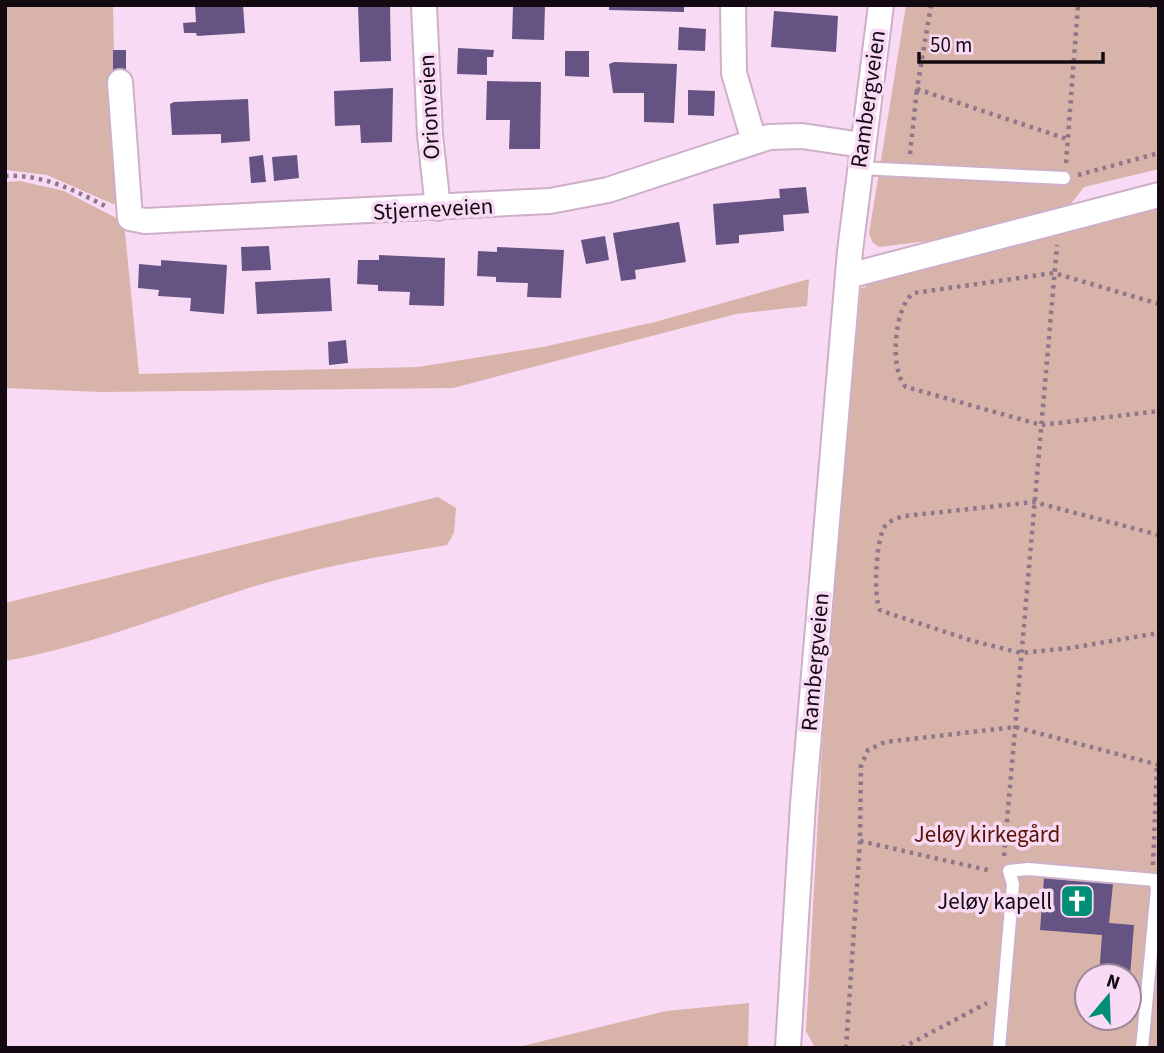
<svg xmlns="http://www.w3.org/2000/svg" width="1164" height="1053" font-family="'Source Sans 3',sans-serif">
<rect width="100%" height="100%" fill="#f9daf4"/>
<path fill="#d8b3aa" fill-rule="evenodd" d="M 5,5 L 113,5 L 117,202 L 113,204 L 47,175 L 5,170 Z
M 906,5 L 1159,5 L 1159,169 L 1084,187 L 1070,205 L 928,241 L 879,247 L 873,243 L 869,234 Z
M 20,181 L 64,191 L 124,222 L 139,374 L 418,367 L 543,347 L 655,322 L 809,279 L 807,306 L 736,314 L 453,388 L 101,392 L 5,388 L 5,182 Z
M 1159,199 L 1159,1048 L 815,1048 L 806,1031 L 827,660 L 861,288 L 866,287 L 866,280 ZM 1087,976 L 1129,976 L 1129,1018 L 1087,1018 Z
M 438,497 L 456,508 L 454,533 L 447,545 C 382,556 318,567 255,586 C 172,612 91,646 5,661 L 5,603 Z
M 749,1003 L 748,1048 L 514,1048 L 666,1011 Z"/>
<path fill="#655483" d="M 195,5 L 243,5 L 245,33 L 197,36 L 196,33 L 184,33 L 183,23 L 196,22 Z
M 358,5 L 390,5 L 391,61 L 360,62 Z
M 513,5 L 545,5 L 544,40 L 512,39 Z
M 609,5 L 684,5 L 684,12 L 609,10 Z
M 774,11 L 838,16 L 836,52 L 771,47 Z
M 679,27 L 706,29 L 705,51 L 678,50 Z
M 458,48 L 494,50 L 493,57 L 487,57 L 487,75 L 457,74 Z
M 113,50 L 126,50 L 126,74 L 113,74 Z
M 565,51 L 589,51 L 589,77 L 565,76 Z
M 614,62 L 677,64 L 674,123 L 644,122 L 644,93 L 613,93 L 609,64 Z
M 487,81 L 541,82 L 540,149 L 509,149 L 510,120 L 486,120 Z
M 393,88 L 392,142 L 361,143 L 360,125 L 335,126 L 334,91 Z
M 688,90 L 715,91 L 714,116 L 688,115 Z
M 248,99 L 250,141 L 221,143 L 221,134 L 172,135 L 170,104 L 174,102 Z
M 263,155 L 266,182 L 251,183 L 249,157 Z
M 297,155 L 299,178 L 274,181 L 272,157 Z
M 806,187 L 809,213 L 783,215 L 784,231 L 739,235 L 739,243 L 716,245 L 713,204 L 780,198 L 779,189 Z
M 679,222 L 686,262 L 635,270 L 636,279 L 621,281 L 613,233 Z
M 605,236 L 609,260 L 586,264 L 581,240 Z
M 269,246 L 271,270 L 242,271 L 241,247 Z
M 497,247 L 564,250 L 561,298 L 527,297 L 528,283 L 496,282 L 496,277 L 477,276 L 478,251 L 497,252 Z
M 379,255 L 445,258 L 444,306 L 409,305 L 410,292 L 378,291 L 378,285 L 357,284 L 358,260 L 379,260 Z
M 161,260 L 227,265 L 224,314 L 190,311 L 191,298 L 158,296 L 159,290 L 138,288 L 139,264 L 161,266 Z
M 330,278 L 332,311 L 257,314 L 255,282 Z
M 346,340 L 348,363 L 329,365 L 328,342 Z
M 1044,878 L 1113,884 L 1109,923 L 1134,925 L 1130,976 L 1099,976 L 1102,935 L 1040,930 Z"/>
<g fill="none" stroke-linecap="round" stroke-linejoin="round">
<g stroke="#cdafc8" stroke-width="16">
<path id="service" d="M 859,168 L 1064,178
M 999,1048 L 1013,884 L 1009,871 L 1028,869 L 1155,880 L 1157,889 L 1142,1048"/>
</g>
<g stroke="#cdafc8" stroke-width="28">
<path id="minor" d="M 424,5 L 430,135 L 438,208
M 733,5 L 734,73 L 754,141
M 120,82 L 130,218 L 145,221 L 550,201 L 608,190 L 769,137 L 802,136 L 862,145
M 848,276 L 1159,195
M 788,1048 L 803,804 L 850,251 L 881,5"/>
</g>
<path stroke="#8d788a" stroke-width="4.5" stroke-dasharray="3.5 5" stroke-linecap="butt" d="M 931,5 L 917,89 L 1067,139
M 1149,5 L 1159,8
M 910,154 L 917,89
M 1066,163 L 1078,5
M 1078,175 L 1159,153
M 5,176 C 43,174 74,190 107,207
M 1159,304 L 1054,273 L 914,293 C 894,305 889,371 906,387 L 1041,425 L 1159,411
M 1159,535 L 1034,502 L 905,516 C 898,518 890,520 885,526 C 876,538 873,597 880,610 L 888,613 L 973,641 L 1021,653 L 1070,648 L 1159,633
M 860,841 L 992,871
M 1004,856 L 1057,245
M 1153,865 L 1157,765
M 846,1048 L 860,841 L 861,766 L 868,750 L 885,742 L 1015,727 L 1159,765
M 902,1048 L 987,1003"/>
<use href="#service" stroke="#fff" stroke-width="12"/>
<use href="#minor" stroke="#fff" stroke-width="24"/>
</g>
<defs>
<g id="church-square" transform="scale(1.75)"><rect x="-9" y="-9" width="18" height="18" rx="4" fill="#018e77" stroke="#f9daf4"/><path d="M-1.2-6h2.4v3.5h3.3v2.4h-3.3V6h-2.4V-.1h-3.3v-2.4h3.3Z" fill="#fff"/></g>
</defs>
<g fill-rule="evenodd">
<use href="#church-square" x="1077" y="901"/>
</g>
<g text-anchor="middle" dominant-baseline="central" stroke-width="7" stroke-linejoin="round" paint-order="stroke">
<g font-size="23" fill="#120911" stroke="#f9daf4">
<text transform="translate(868 99) rotate(-82)">Rambergveien</text>
<text transform="translate(429 107) rotate(-93)">Orionveien</text>
<text transform="translate(433 209) rotate(-3)">Stjerneveien</text>
<text transform="translate(815 662) rotate(-85)">Rambergveien</text>
</g>
<g font-size="23" fill="#581102" stroke="#f9daf4">
<text x="987" y="834">Jeløy kirkegård</text>
</g>
<g font-size="23" fill="#120911" stroke="#f9daf4" text-anchor="end">
<text x="1052" y="901">Jeløy kapell</text>
</g>
</g>
<rect width="1164" height="1053" fill="none" stroke="#120911" stroke-width="14"/>
<g transform="translate(1108 997) rotate(19)"><circle r="33" fill="#f9daf4" stroke="#9d8699" stroke-width="2"/>
<path d="M0-5L12 26L0 18L-12 26Z" fill="#018e77"/>
<text y="-10" font-size="19" font-weight="bold" text-anchor="middle" fill="#120911">N</text>
</g>
<path d="M919 52v10h184v-10" fill="none" stroke="#120911" stroke-width="3.5"/>
<text x="930" y="52" font-size="21" fill="#120911" stroke="#f9daf4" stroke-width="5" paint-order="stroke">50 m</text>
</svg>
